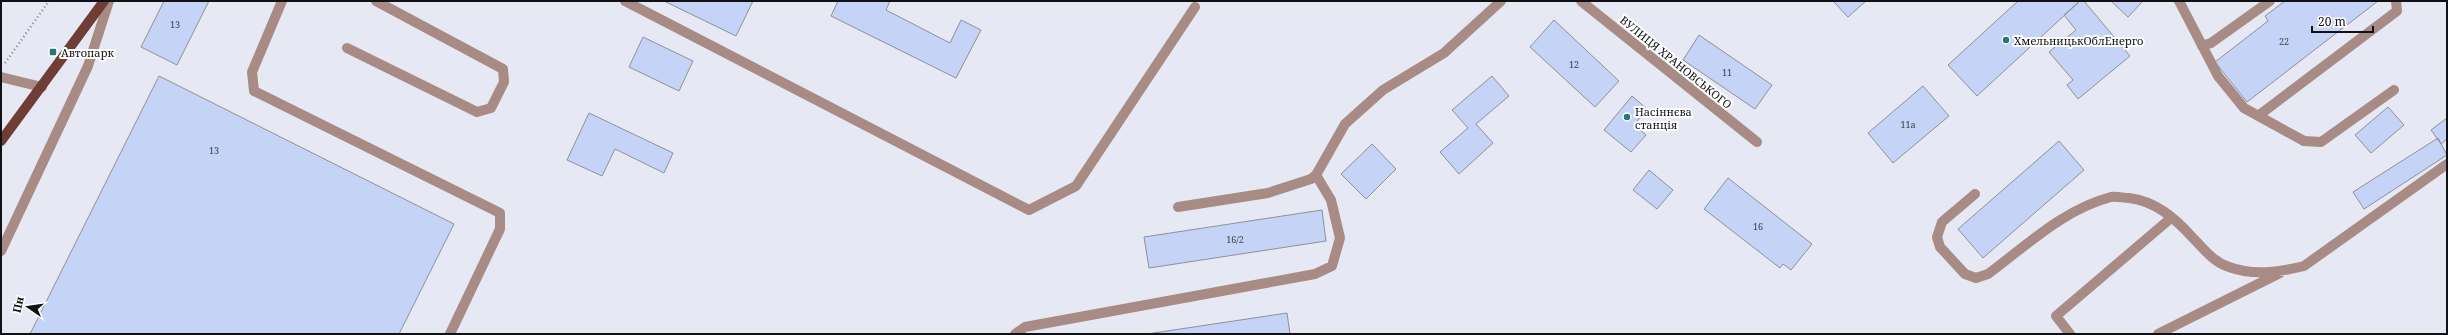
<svg xmlns="http://www.w3.org/2000/svg" width="2448" height="335" font-family="'Noto Serif',serif">
<rect width="100%" height="100%" fill="#e6e9f3"/>
<path fill="#c4d3f6" stroke="#8e9199" d="M 164,1 L 209,1 L 177,65 L 141,47 Z
M 664,1 L 753,1 L 736,36 Z
M 838,1 L 890,1 L 886,10 L 950,43 L 961,20 L 981,30 L 956,78 L 831,16 Z
M 1833,1 L 1866,1 L 1848,17 Z
M 2018,1 L 2080,1 L 1977,96 L 1948,65 Z
M 2080,1 L 2084,1 L 2130,56 L 2078,99 L 2067,85 L 2073,80 L 2049,52 L 2076,30 L 2064,15 Z
M 2111,1 L 2143,1 L 2128,17 Z
M 2285,1 L 2378,1 L 2247,102 L 2215,62 L 2268,21 L 2265,16 Z
M 1554,20 L 1619,81 L 1595,107 L 1530,47 Z
M 1699,35 L 1772,85 L 1755,109 L 1683,60 Z
M 643,37 L 693,61 L 679,91 L 629,67 Z
M 159,76 L 454,224 L 399,334 L 30,334 Z
M 1492,76 L 1509,96 L 1476,124 L 1493,143 L 1459,174 L 1440,152 L 1468,128 L 1452,110 Z
M 1923,86 L 1949,116 L 1893,163 L 1868,133 Z
M 1632,96 L 1647,109 L 1634,125 L 1646,135 L 1631,152 L 1604,130 Z
M 2388,107 L 2404,125 L 2371,153 L 2355,135 Z
M 589,113 L 673,153 L 664,173 L 615,149 L 602,176 L 567,160 Z
M 2447,118 L 2447,139 L 2441,144 L 2431,130 Z
M 2438,138 L 2447,155 L 2364,209 L 2353,192 Z
M 2059,141 L 2084,170 L 1983,258 L 1958,229 Z
M 1372,144 L 1396,169 L 1366,199 L 1341,174 Z
M 1649,170 L 1673,190 L 1657,209 L 1633,190 Z
M 1728,178 L 1812,244 L 1791,270 L 1783,264 L 1780,268 L 1704,209 Z
M 1322,210 L 1326,241 L 1149,268 L 1144,237 Z
M 1287,313 L 1290,334 L 1147,334 Z"/>
<g fill="none" stroke-linecap="round" stroke-linejoin="round">
<path stroke="#85878e" stroke-width="2.5" stroke-dasharray="1 3" stroke-linecap="butt" d="M 5,63 L 49,1"/>
<path stroke="#a98b85" stroke-width="10" d="M 282,1 L 252,72 L 254,91 L 500,213 L 500,229 L 450,334
M 625,1 L 1029,210 L 1076,186 L 1195,7
M 1581,1 L 1757,142
M 2179,1 L 2218,76 L 2244,108 L 2304,141 L 2321,142 L 2394,90
M 2202,46 L 2211,43 L 2270,1
M 347,48 L 477,112 L 491,108 L 504,82 L 503,69 L 376,1
M 1,77 L 42,87
M 2258,116 L 2397,11 L 2396,1
M 1975,194 L 1942,222 L 1937,237 L 1940,247 L 1965,274 L 1976,278 L 1988,274 C 2026,246 2064,209 2111,197 C 2117,196 2123,198 2129,198 C 2155,201 2175,218 2192,237 C 2203,248 2213,262 2229,267 C 2254,276 2280,272 2304,266 L 2447,164
M 1178,207 L 1268,193 L 1311,179 L 1316,175 L 1345,124 L 1383,90 L 1444,53 L 1501,1
M 1,251 L 88,66 L 109,1
M 1015,334 L 1025,327 L 1315,274 L 1332,266 L 1340,238 L 1331,200 L 1316,175
M 2070,334 L 2056,316 L 2171,218
M 2158,334 L 2280,273"/>
<path stroke="#6f3d35" stroke-width="10" d="M 1,141 L 104,1"/>
</g>
<g fill="#2b7579" stroke="#fff" stroke-width="1.5">
<circle cx="2006" cy="40" r="4"/>
<rect x="49" y="48" width="8" height="8" rx="2"/>
<circle cx="1627" cy="117" r="4"/>
</g>
<g text-anchor="middle" dominant-baseline="central" stroke-width="4" stroke-linejoin="round" paint-order="stroke">
<g font-size="9" fill="#3d424c">
<text x="175" y="24">13</text>
<text x="2284" y="41">22</text>
<text x="1574" y="64">12</text>
<text x="1727" y="72">11</text>
<text x="1908" y="124">11а</text>
<text x="214" y="150">13</text>
<text x="1758" y="226">16</text>
<text x="1235" y="239">16/2</text>
</g>
<g font-size="11" fill="#101114" stroke="#fff" text-anchor="start">
<text x="2014" y="40">ХмельницькОблЕнерго</text>
<text x="61" y="52">Автопарк</text>
<text x="1635" y="111">Насіннєва<tspan x="1635" dy="13">станція</tspan></text>
</g>
<g font-size="11" fill="#101114" stroke="#fff">
<text transform="translate(1676 62) rotate(39)">ВУЛИЦЯ ХРАНОВСЬКОГО</text>
</g>
</g>
<rect width="2448" height="335" fill="none" stroke="#101114" stroke-width="4"/>
<g transform="translate(28 307) rotate(283)" stroke="#ffffff" stroke-width="3" paint-order="stroke">
<path d="M0-3L7 15L0 10L-7 15Z" fill="#101114"/>
<text y="-6" font-size="11" font-weight="bold" text-anchor="middle" fill="#101114">Пн</text>
</g>
<path d="M2312 26v6h61v-6" fill="none" stroke="#101114" stroke-width="2"/>
<text x="2318" y="26" font-size="12" fill="#101114" stroke="#ffffff" stroke-width="3" paint-order="stroke">20 m</text>
</svg>
